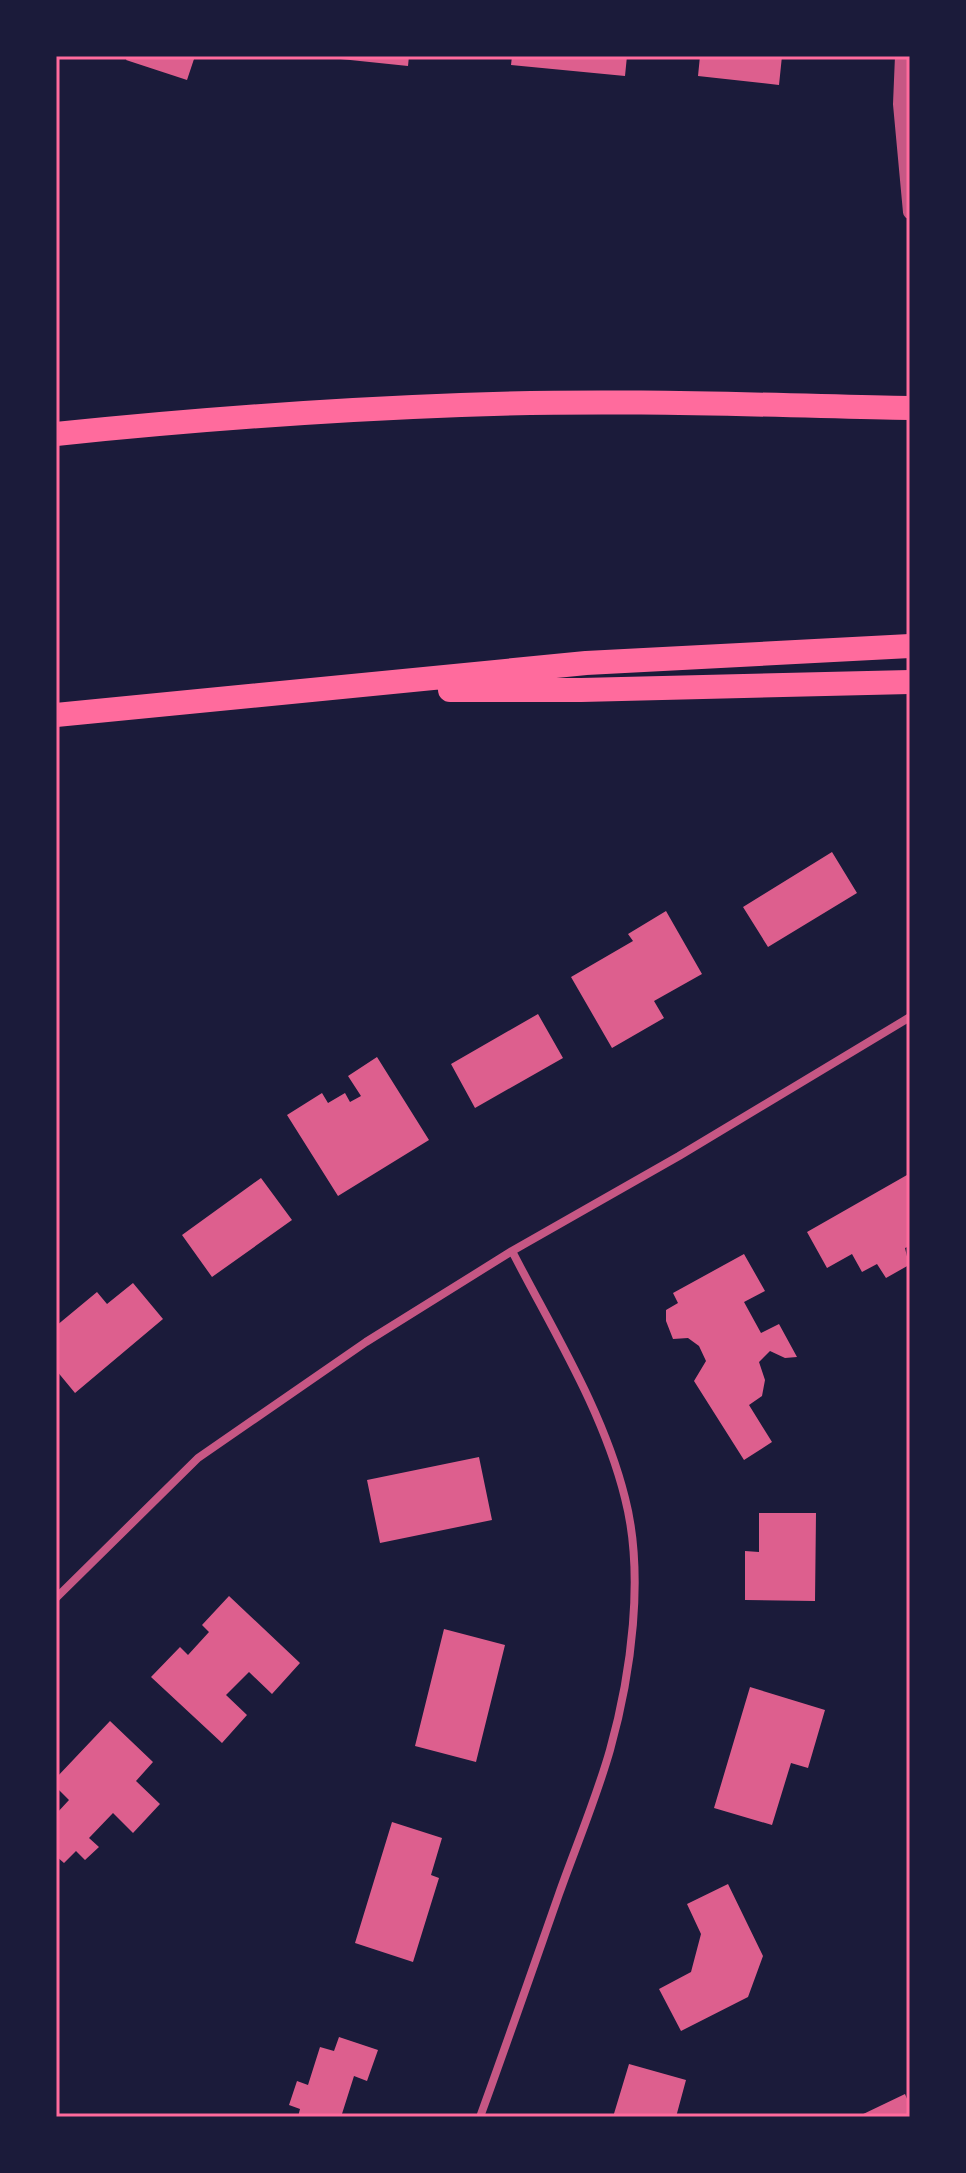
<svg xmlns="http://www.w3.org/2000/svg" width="966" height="2173" font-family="'Work Sans',sans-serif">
<rect width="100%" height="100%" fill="#1b1b3a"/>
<path fill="#dd5f8e" d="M 128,56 L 195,56 L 187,80 L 126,60 Z
M 331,56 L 409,56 L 408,66 L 331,58 Z
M 512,56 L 627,56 L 625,76 L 511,65 Z
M 700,56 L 782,56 L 779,85 L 698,76 Z
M 832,852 L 857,893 L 768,947 L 743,907 Z
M 666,911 L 702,974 L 654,1001 L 664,1018 L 612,1048 L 571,977 L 633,941 L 628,934 Z
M 538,1014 L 563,1058 L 475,1108 L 451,1064 Z
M 377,1057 L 429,1140 L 338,1196 L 287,1115 L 322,1093 L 328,1103 L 345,1093 L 350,1102 L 361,1096 L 348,1076 Z
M 907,1175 L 910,1180 L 910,1246 L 905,1248 L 909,1265 L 886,1278 L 877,1264 L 862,1272 L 852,1254 L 827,1268 L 807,1232 Z
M 261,1178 L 292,1220 L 212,1277 L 182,1235 Z
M 744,1254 L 765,1291 L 744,1302 L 761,1333 L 779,1324 L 797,1357 L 785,1358 L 770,1351 L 759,1362 L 765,1380 L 762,1396 L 749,1405 L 772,1442 L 744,1460 L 694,1381 L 706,1361 L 699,1346 L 688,1338 L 673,1339 L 666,1321 L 666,1310 L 678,1303 L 673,1293 Z
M 133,1283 L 163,1319 L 75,1393 L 56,1370 L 56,1326 L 97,1292 L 107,1304 Z
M 479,1457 L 492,1520 L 380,1543 L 367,1480 Z
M 759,1513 L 816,1513 L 815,1601 L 745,1600 L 745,1551 L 759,1552 Z
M 229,1596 L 300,1663 L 272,1694 L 249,1672 L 226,1695 L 247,1715 L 222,1743 L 151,1677 L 180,1647 L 188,1655 L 209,1632 L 202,1625 Z
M 444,1629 L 505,1645 L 476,1762 L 415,1746 Z
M 750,1687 L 825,1710 L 808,1768 L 791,1763 L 772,1825 L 714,1808 Z
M 110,1721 L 153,1762 L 136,1781 L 160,1804 L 133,1833 L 113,1813 L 89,1838 L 99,1847 L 85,1860 L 76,1851 L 64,1863 L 56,1856 L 56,1814 L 69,1800 L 56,1787 L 56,1778 Z
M 392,1822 L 442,1838 L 431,1875 L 439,1878 L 413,1962 L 355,1943 Z
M 728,1884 L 763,1956 L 748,1997 L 681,2031 L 659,1989 L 691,1972 L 701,1934 L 687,1904 Z
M 339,2037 L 378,2050 L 367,2081 L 354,2076 L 341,2117 L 298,2117 L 300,2109 L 289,2105 L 297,2081 L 308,2085 L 320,2047 L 334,2051 Z
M 629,2064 L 686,2080 L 676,2117 L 613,2117 Z
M 905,2094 L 910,2106 L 910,2117 L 857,2117 Z"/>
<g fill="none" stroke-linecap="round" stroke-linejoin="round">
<path stroke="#c65784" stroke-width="8" d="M 56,1598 L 198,1458 L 366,1342 L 512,1251 L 679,1156 L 910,1017
M 480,2117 C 507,2043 533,1968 559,1894 C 576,1846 596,1799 610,1750 C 631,1675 645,1575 625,1498 C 603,1410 553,1331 512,1251"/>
<path stroke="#c65784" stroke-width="14" d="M 902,56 L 900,104 L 910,212"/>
<path stroke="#ff6b9d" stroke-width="24" d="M 56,434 C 191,420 326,410 461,405 C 611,399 761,405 910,408
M 450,690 L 581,690 L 910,682
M 56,715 L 586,663 L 910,646"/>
</g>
<rect width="966" height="2173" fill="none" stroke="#1b1b3a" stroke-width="116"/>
<rect x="58" y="58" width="850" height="2057" fill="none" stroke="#ff6b9d" stroke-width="3"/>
</svg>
